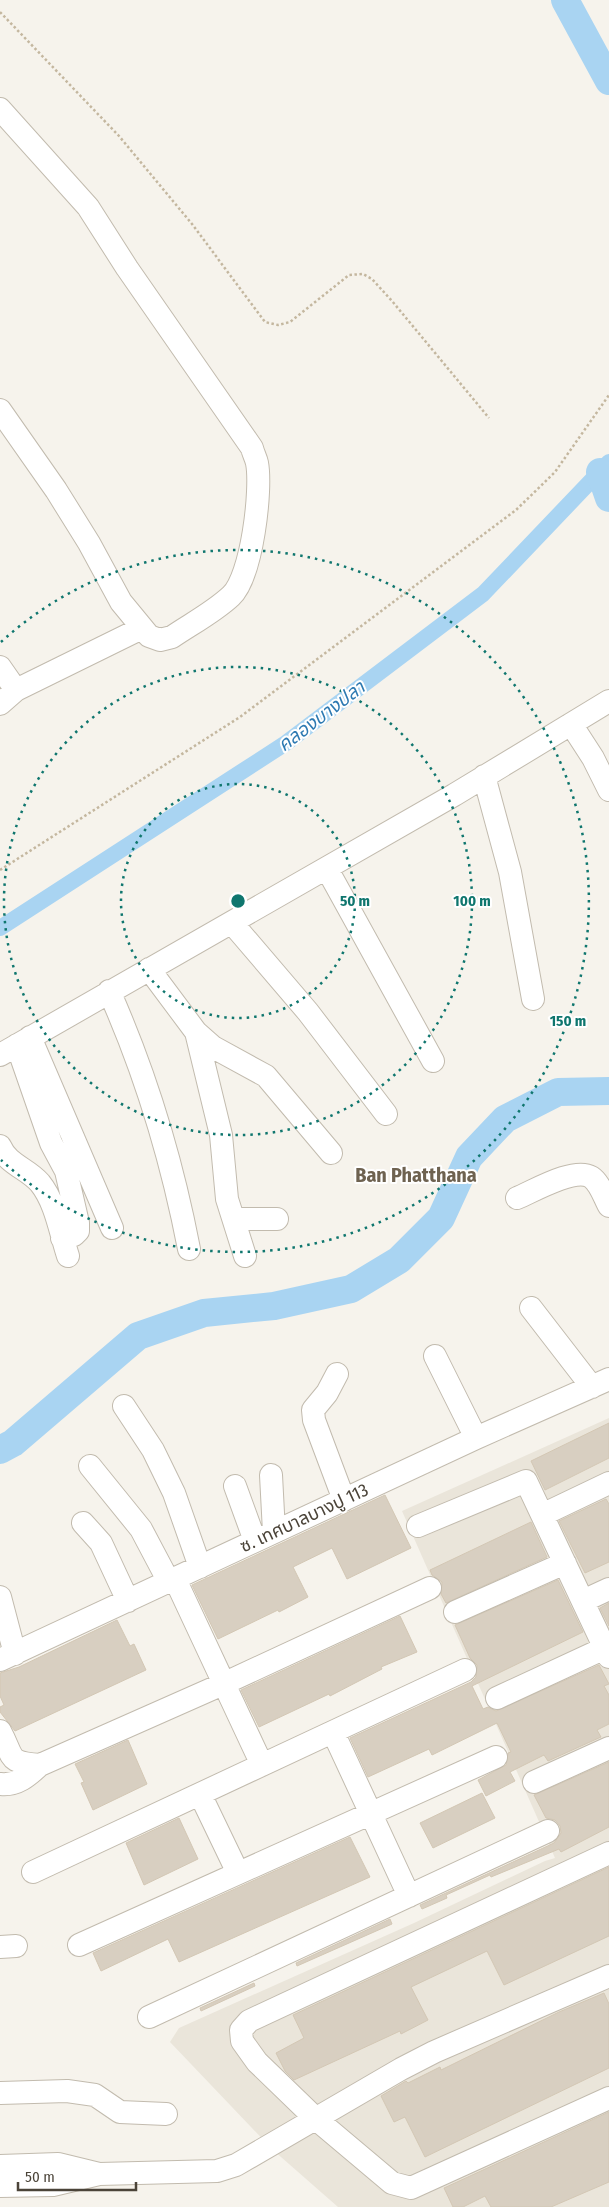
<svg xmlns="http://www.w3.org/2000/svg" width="609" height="2207" font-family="'Fira Sans Condensed','Noto Sans Thai',sans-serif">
<rect width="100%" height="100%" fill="#f6f3ec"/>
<path fill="#eae5da" d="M 609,1418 L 609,2207 L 338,2207 L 273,2150 L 170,2042 L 179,2028 L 414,1923 L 545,1861 L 555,1858 L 402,1511 Z"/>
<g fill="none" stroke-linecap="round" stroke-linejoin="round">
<path stroke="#a9d4f2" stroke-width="16" d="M 0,928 L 286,743 L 483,594 L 609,462"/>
<path stroke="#a9d4f2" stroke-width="28" d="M 565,0 L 609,81
M 600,472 L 609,498
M 0,1450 L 13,1443 L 138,1336 L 204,1313 L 274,1306 L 351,1289 L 399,1260 L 441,1218 L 469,1157 L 505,1119 L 558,1092 L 609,1091"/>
</g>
<path fill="#d8cfc1" stroke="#d3c7b4" d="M 609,1423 L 609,1458 L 545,1490 L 531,1461 Z
M 385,1495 L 411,1548 L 347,1579 L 332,1548 L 293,1567 L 308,1597 L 279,1612 L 278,1610 L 218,1639 L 192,1585 Z
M 606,1499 L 609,1504 L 609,1562 L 585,1573 L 559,1521 Z
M 531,1522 L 547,1557 L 446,1603 L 441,1594 L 442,1582 L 432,1575 L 430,1570 Z
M 558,1580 L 583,1632 L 472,1686 L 483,1709 L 488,1707 L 496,1711 L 599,1665 L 609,1684 L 604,1686 L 609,1695 L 609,1724 L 597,1730 L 601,1737 L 548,1761 L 544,1755 L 510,1772 L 515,1781 L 486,1796 L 478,1780 L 506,1765 L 508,1753 L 511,1752 L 497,1723 L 432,1755 L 429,1749 L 368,1777 L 350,1738 L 471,1682 L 476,1677 L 477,1665 L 470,1658 L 455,1625 Z
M 609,1603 L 609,1626 L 600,1608 Z
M 400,1616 L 417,1652 L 381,1667 L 382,1669 L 330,1696 L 329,1694 L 259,1727 L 241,1690 Z
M 117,1620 L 130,1646 L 134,1644 L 146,1670 L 15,1731 L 0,1712 L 0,1707 L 4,1705 L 0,1696 L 0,1673 L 19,1667 Z
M 128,1740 L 147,1784 L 93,1810 L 81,1783 L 84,1782 L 75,1764 Z
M 609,1762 L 609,1827 L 561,1852 L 559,1849 L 491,1877 L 490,1875 L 446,1895 L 447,1898 L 422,1909 L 420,1905 L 554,1843 L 561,1833 L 560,1826 L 555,1820 L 546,1818 L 534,1795 Z
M 482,1793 L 495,1818 L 433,1848 L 420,1823 Z
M 179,1818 L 198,1859 L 144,1885 L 126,1843 Z
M 350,1837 L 370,1877 L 179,1962 L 168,1939 L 101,1971 L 93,1953 Z
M 609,1867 L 609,1936 L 504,1985 L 487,1951 L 411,1987 L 428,2020 L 401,2034 L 400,2031 L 294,2080 L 285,2071 L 276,2053 L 304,2038 L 293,2015 Z
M 390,1919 L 392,1924 L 297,1966 L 296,1963 Z
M 254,1983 L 255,1986 L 201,2011 L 200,2008 Z
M 604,1993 L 609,2004 L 609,2068 L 425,2157 L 405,2117 L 394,2122 L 381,2096 L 406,2081 L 408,2083 L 440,2067 L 441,2070 L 559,2012 Z
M 609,2112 L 609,2182 L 551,2207 L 491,2207 L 485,2196 L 463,2207 L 453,2207 L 444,2188 Z"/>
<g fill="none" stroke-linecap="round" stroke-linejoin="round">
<g stroke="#c2bbae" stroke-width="24">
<path id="minor" d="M 0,109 L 88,207 L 127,268 L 252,448 C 253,453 256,458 257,463 C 262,489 252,577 231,596 C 214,612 191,624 172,637 L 160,640 L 149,636 L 121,602 L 89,543 L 56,490 L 0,410
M 0,667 L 16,690
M 0,704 L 16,690 L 142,628
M 571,724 L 593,758 L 609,790
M 484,776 L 510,872 L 533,999
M 327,869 L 433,1061
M 232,923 L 308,1012 L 386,1114
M 149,969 L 196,1032 L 213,1047 L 266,1076 L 331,1153
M 109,991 C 146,1074 172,1161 189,1249
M 196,1032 L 221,1135 L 227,1199 L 245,1256
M 30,1037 L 112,1228
M 17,1045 L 51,1143 L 66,1171 L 78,1223 L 78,1231 L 74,1235 L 62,1238
M 0,1055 L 454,795 L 609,701
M 0,1146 C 8,1165 27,1168 40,1183 C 56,1203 60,1232 68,1256
M 517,1198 C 534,1191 574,1167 591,1177 C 600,1183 604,1197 609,1206
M 234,1219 L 277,1219
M 531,1308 L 592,1387
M 435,1356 L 476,1438
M 337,1374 L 327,1393 L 313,1410 L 314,1420 L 344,1500
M 124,1406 L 153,1450 L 174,1493 L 200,1567
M 90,1466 L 141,1529 L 169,1582
M 271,1475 L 274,1532
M 235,1486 L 255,1541
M 542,1515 L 609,1483
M 83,1523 L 101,1543 L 128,1601
M 418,1526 L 526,1481 L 609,1657
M 175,1579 L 262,1765
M 0,1597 L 15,1654
M 583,1601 L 609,1589
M 455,1612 L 565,1563
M 0,1660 L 476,1438 L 609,1379
M 497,1698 L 605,1648
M 0,1731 C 15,1759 6,1762 40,1765
M 333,1732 L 409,1896
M 534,1782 L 609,1748
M 0,1784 C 17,1786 28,1776 40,1765 L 223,1684 L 430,1588
M 200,1794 L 238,1873
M 609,1853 L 249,2021 L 241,2030 L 242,2041 L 257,2062 L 316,2119 L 392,2183 L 411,2188 L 609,2098
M 33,1872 L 465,1670
M 79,1945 L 496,1757
M 0,1947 L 16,1946
M 149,2017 L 548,1831
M 0,2093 L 67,2091 L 95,2095 L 120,2112 L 166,2114
M 0,2166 L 58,2164 L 99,2174 L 53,2185 L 0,2186
M 99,2174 L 217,2171 L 236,2165 L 401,2069 L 434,2052 L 609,1976"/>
</g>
<path stroke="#c4b79f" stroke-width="2.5" stroke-dasharray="2.5 2.5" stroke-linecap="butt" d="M 0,12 L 119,136 L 192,224 L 265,322 L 278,325 L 290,322 L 349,275 L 363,274 L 372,279 L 392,301 L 489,418
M 0,870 L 240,717 L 516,510 L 555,472 L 609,395"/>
<use href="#minor" stroke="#fff" stroke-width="22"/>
</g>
<g fill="none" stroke="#0f766e" stroke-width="2.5" stroke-dasharray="2.5 5">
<circle cx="238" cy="901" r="117"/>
<circle cx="238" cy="901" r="234"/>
<path d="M1 642A351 351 0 1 1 1 1160"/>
</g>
<g text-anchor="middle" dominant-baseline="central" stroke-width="4" stroke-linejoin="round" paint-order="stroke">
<g font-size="18" fill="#4b4439" stroke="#fff">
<text transform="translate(304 1518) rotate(-25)">ซ. เทศบาลบางปู 113</text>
</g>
<g font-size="19" font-style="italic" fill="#2e7ab2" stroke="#fff">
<text transform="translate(321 716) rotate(-37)">คลองบางปลา</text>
</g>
<g font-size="20" font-weight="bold" fill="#6e6250" stroke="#fff">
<text x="416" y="1175">Ban Phatthana</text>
</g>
</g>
<circle cx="238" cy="901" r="8" fill="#0f766e" stroke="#fff" stroke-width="2.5"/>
<g font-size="15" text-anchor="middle" font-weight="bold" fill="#0f766e" stroke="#fff" stroke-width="4" stroke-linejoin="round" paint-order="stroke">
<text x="355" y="906">50 m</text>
<text x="472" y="906">100 m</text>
<text x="568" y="1026">150 m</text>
</g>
<path d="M18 2182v8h118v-8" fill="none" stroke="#4b4439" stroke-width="2.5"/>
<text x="25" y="2182" font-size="15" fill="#4b4439" stroke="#ffffff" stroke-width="4" paint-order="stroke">50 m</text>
</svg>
